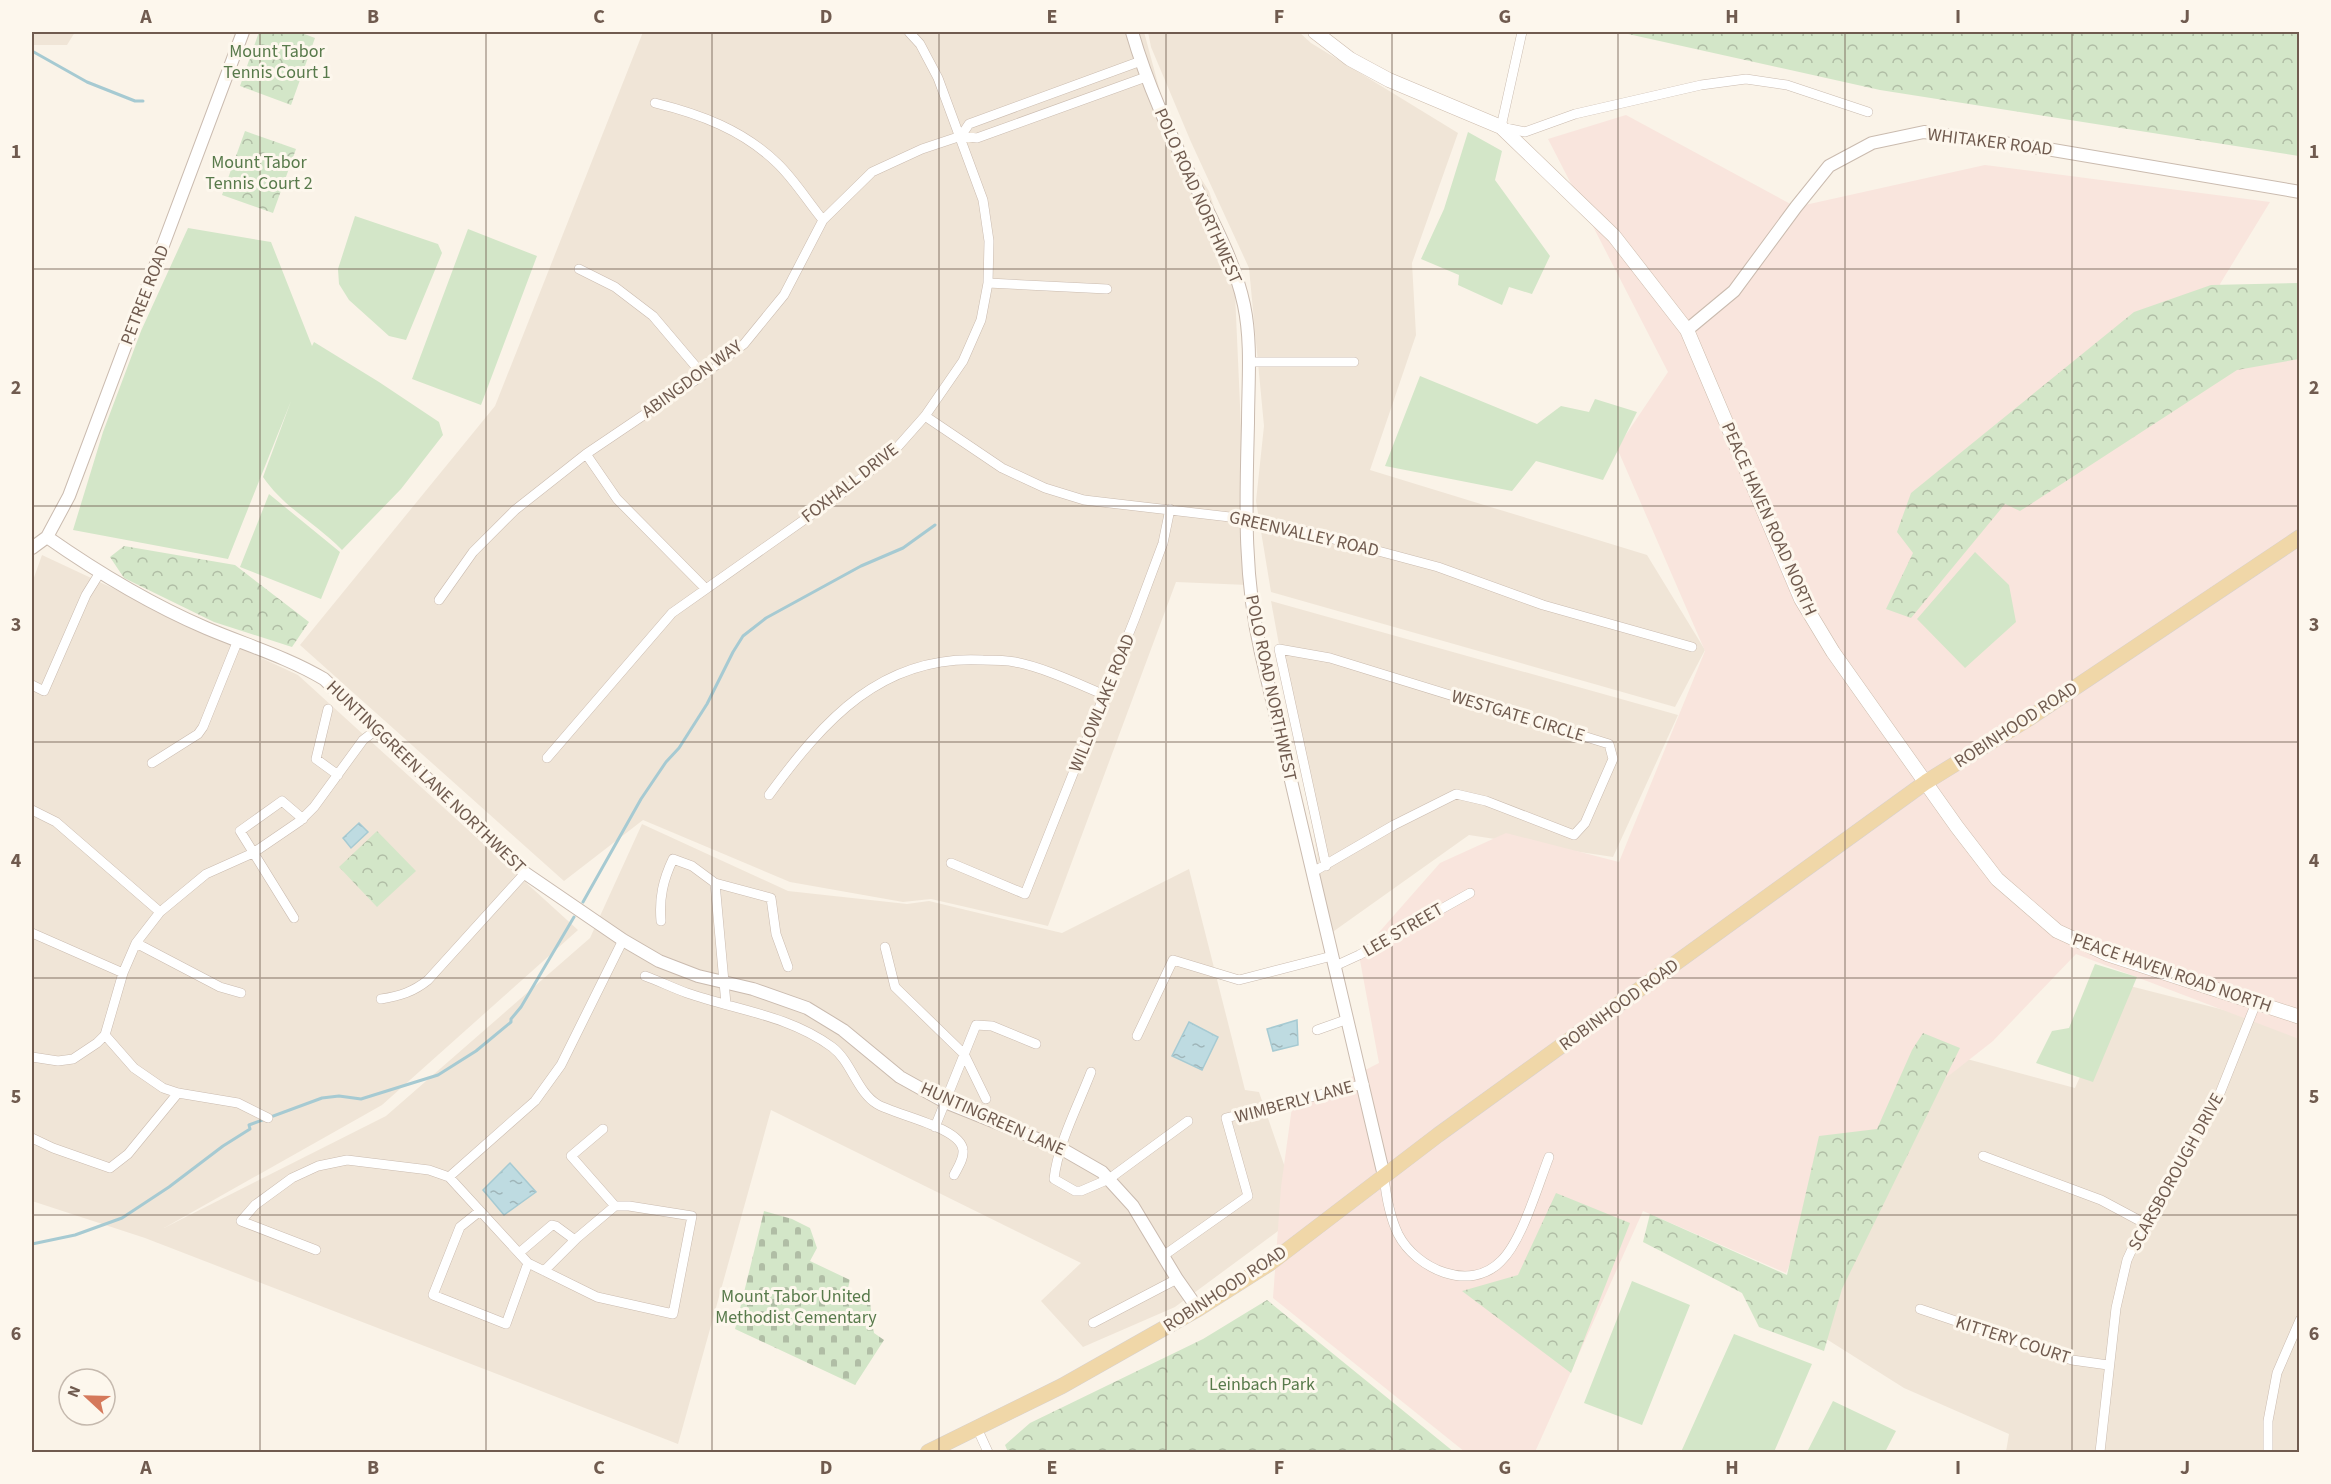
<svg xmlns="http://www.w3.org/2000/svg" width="2331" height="1484" font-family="'Source Sans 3',sans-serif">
<defs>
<pattern id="forest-crowns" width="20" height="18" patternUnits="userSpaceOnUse" patternTransform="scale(1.5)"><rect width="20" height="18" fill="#d3e6c8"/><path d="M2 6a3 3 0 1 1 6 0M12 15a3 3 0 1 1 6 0" fill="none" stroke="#b0bda5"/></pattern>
<pattern id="cemetery-stones" width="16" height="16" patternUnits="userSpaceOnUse" patternTransform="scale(1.5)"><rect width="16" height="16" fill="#d3e6c8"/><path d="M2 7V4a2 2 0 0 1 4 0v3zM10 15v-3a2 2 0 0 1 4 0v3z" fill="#b0bda5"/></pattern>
<pattern id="water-ripples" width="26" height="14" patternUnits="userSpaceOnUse" patternTransform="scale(1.5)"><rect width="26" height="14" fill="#bedbe1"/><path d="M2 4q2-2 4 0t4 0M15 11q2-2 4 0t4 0" fill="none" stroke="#9fb5b9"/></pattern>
</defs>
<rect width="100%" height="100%" fill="#faf3e8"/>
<path fill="#f0e5d7" d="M 32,32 L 75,32 L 67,45 L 32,45 Z
M 643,32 L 1144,32 L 1171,132 L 1209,191 L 1234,270 L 1248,585 L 1176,582 L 1048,926 L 931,899 L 903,902 L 790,882 L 643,820 L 564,881 L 300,645 L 495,406 Z
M 1148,32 L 1299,32 L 1311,43 L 1458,133 L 1412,263 L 1416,335 L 1370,470 L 1647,555 L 1705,650 L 1675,707 L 1271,592 L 1256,501 L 1264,426 L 1249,268 L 1191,142 L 1151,47 Z
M 42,555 L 298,675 L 578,930 L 382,1105 L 164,1228 L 386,1116 L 590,938 L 642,824 L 788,891 L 907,904 L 929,901 L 1062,933 L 1189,869 L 1245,1090 L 1259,1092 L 1301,1214 L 1175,1307 L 1083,1347 L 1041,1301 L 1081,1263 L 771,1110 L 678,1444 L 145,1238 L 32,1201 L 32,583 Z
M 1271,601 L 1678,715 L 1613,857 L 1469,835 L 1327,936 L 1317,853 Z
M 2122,984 L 2299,1029 L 2299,1452 L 2006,1452 L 2009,1434 L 1904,1388 L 1820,1335 L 1952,1055 L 2075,1088 Z"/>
<path fill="#f9e5dd" d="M 1626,115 L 1796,207 L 1985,165 L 2270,202 L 2220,284 L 2232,325 L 2299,344 L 2299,1039 L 2076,954 L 1993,1041 L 1830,1169 L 1786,1273 L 1643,1211 L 1535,1452 L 1465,1452 L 1273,1298 L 1281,1187 L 1292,1107 L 1379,1063 L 1359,955 L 1440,863 L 1506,833 L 1619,862 L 1705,651 L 1617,448 L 1668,372 L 1548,139 Z"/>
<path fill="#d3e6c8" d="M 1468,132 L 1502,151 L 1495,180 L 1550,256 L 1532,294 L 1509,287 L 1502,305 L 1458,285 L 1459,275 L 1421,259 L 1444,209 Z
M 355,216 L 438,244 L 442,253 L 406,340 L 389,336 L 349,300 L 339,284 L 338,269 Z
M 188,228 L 271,242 L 312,346 L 314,342 L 379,382 L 439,422 L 443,435 L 401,489 L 342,550 C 316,523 284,508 263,477 L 291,401 L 228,559 L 73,530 L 103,432 L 141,331 Z
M 468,229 L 537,256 L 481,405 L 412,379 Z
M 1420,376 L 1537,424 L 1561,406 L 1589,412 L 1595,399 L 1637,412 L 1603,480 L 1536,461 L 1512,491 L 1385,466 Z
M 269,494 L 340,552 L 321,599 L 240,567 Z
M 1975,552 L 2009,585 L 2016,622 L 1965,668 L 1917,619 Z
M 2095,964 L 2137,977 L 2093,1082 L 2036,1063 L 2052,1031 L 2069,1028 Z
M 1632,1281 L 1690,1305 L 1642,1425 L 1584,1403 Z
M 1734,1334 L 1812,1364 L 1774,1452 L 1681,1452 Z
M 1833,1401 L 1896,1431 L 1885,1452 L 1807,1452 Z"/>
<path fill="url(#forest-crowns)" d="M 259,32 L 299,32 L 315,38 L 291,105 L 240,86 Z
M 1619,32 L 2299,32 L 2299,156 L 1880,90 Z
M 245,131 L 296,149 L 273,213 L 222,195 Z
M 2299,283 L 2299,359 L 2237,370 L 2020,511 L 2005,504 L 1911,618 L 1886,609 L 1913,553 L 1897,532 L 1911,493 L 2134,312 L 2211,285 Z
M 124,546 L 235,565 L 309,622 L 292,647 L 214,622 L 124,578 L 110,557 Z
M 377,831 L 416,871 L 377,907 L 339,867 Z
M 1923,1033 L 1960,1048 L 1842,1289 L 1824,1351 L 1759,1327 L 1742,1293 L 1643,1242 L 1650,1214 L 1787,1275 L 1819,1136 L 1877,1129 L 1912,1050 Z
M 1556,1193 L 1630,1223 L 1571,1373 L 1462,1291 L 1518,1275 Z
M 1267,1300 L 1454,1452 L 1008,1452 L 1005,1445 L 1030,1423 L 1203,1339 Z"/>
<path fill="url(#cemetery-stones)" d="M 764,1211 L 792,1219 L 810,1228 L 817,1248 L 810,1261 L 850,1280 L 848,1288 L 870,1302 L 874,1333 L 884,1340 L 855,1385 L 735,1329 Z"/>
<path fill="url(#water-ripples)" stroke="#a6cad2" stroke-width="1.5" d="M 359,823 L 368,832 L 351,848 L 343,838 Z
M 1297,1020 L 1298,1045 L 1273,1051 L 1267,1029 Z
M 1189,1022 L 1218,1037 L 1202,1070 L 1172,1056 Z
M 510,1163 L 536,1192 L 504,1215 L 483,1190 Z"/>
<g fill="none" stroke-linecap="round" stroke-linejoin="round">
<path stroke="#a6cad2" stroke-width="3" d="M 32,51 L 87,82 L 135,101 L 143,101
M 583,902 L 641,799 L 666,762 L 679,748 L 707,704 L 733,652 L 743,636 L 766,618 L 861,566 L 903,548 L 935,525
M 32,1244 L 75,1235 L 122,1218 L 169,1187 L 223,1146 L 250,1129 L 249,1125 L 322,1098 L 339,1096 L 361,1099 L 438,1075 L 476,1051 L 511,1022 L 511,1019 L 521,1007 L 574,917"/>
<g stroke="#cabbaf" stroke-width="10">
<path id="minor" d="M 1522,32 L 1501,127 L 1525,132 L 1575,114 L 1701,85 L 1746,79 L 1787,85 L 1868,112
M 655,103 C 700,114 743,130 777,163 C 794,179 808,202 823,220
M 961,136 L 969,124 L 1141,61
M 579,269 L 615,287 L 653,316 L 703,375
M 988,283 L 1107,289
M 1249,362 L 1354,362
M 925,416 L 1002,468 L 1045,488 L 1084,500 L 1247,519 L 1307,532 L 1438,567 L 1543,605 L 1692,647
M 586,454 L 617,499 L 706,589
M 439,600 L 473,552 L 515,510 L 586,454 L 703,375 L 744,344 L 784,295 L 823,220 L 872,172 L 922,149 L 961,136 L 977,138 L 1146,77
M 32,685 L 44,691 L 86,595 L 99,574
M 328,709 L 316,759 L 338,775
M 547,758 L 672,613 L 852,486 L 894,451 L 925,416 L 963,361 L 981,320 L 988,283 L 989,241 L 983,200 L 938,78 L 920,44 L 909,32
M 152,763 L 198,734 L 203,727 L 238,640
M 769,795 C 824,720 882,654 983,660 C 993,660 1005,660 1015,662 C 1045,668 1076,683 1105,695
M 32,810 L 56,822 L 160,912
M 951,863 L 1025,894 L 1135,618 L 1163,543 L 1170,509
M 1313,872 L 1394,825 L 1456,794 L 1486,801 L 1574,835 L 1585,823 L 1613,759 L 1609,744 L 1330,658 L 1279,649 L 1326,866
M 715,883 L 771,898 L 776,934 L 788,967
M 294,918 L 240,831 L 282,801 L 303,819
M 661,921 C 659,898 663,880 673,859 L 692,866 L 715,883 L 726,1004
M 32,933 L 123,973
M 136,943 L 220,987 L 241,993
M 885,947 L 895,987 L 964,1054 L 986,1099
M 1335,966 L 1359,955 L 1470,893
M 645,976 C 659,981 673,988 687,993 C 736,1010 788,1015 832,1047 C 851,1061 857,1092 877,1104 C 895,1115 961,1127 963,1150 C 964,1159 958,1167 954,1175
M 381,999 C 400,996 413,992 428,980 L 525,873
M 1317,1030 L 1348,1019
M 105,1035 L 134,1068 L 163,1088 L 178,1093 L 238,1103 L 268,1118
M 1137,1036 L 1173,960 L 1239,980 L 1332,956
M 32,1057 L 58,1061 L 73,1059 L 97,1043 L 105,1035 L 123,973 L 136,943 L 160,912 L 206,874 L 253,853 L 300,821 L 314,807 L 363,740 L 376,730
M 1091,1072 C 1078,1106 1058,1143 1054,1179 L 1075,1191 L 1081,1191 L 1109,1179 L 1188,1121
M 935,1127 L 976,1025 L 992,1026 L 1036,1044
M 32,1138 L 53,1148 L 110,1168 L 128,1154 L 178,1093
M 1983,1156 L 2101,1200 L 2144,1223
M 1384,1176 C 1386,1196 1389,1215 1398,1234 C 1416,1269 1470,1293 1501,1261 C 1522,1241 1538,1185 1549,1157
M 449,1177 L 535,1101 L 561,1065 L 623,940
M 480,1211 L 460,1227 L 433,1295 L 506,1324 L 528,1263
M 316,1250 L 241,1221 L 255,1205 L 292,1178 L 318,1166 L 347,1160 L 429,1170 L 449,1177 L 528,1263 L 597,1297 L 673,1314 L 692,1216 L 629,1206 L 615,1206 L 571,1156 L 603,1129
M 519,1253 L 552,1225 L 556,1226 L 575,1240
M 1163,1256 L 1248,1196 L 1226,1118 L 1364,1084
M 544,1271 L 577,1238 L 615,1206
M 1920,1309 L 2072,1360 L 2108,1365
M 1093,1323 L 1177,1279
M 977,1428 L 988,1452
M 2100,1452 L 2116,1308 L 2127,1260 L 2144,1223 L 2220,1093 L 2256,1003
M 2268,1452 L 2268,1421 L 2277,1373 L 2300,1320"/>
</g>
<g stroke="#cabbaf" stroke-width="14">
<path id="tertiary" d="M 1132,32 C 1147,84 1170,134 1194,183 C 1213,222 1235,262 1244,305 C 1252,343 1248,383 1248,423 C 1246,502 1243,575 1261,653 L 1384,1176
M 1687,330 L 1734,291 L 1796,207 L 1829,166 L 1872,143 L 1924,132 L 2047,149 L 2300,192
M 47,537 C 97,572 150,604 206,628 C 246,645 287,657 324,679 L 525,873 L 623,940 L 659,961 L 698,976 L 753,989 L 807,1008 L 843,1030 L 900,1077 L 945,1102 L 1062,1149 L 1102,1172 L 1133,1206 L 1177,1279 L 1198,1309
M 32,548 L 47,537 L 69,496 L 243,32"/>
</g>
<g stroke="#cdbcad" stroke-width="15">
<path id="secondary" d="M 1315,32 L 1350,59 L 1389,80 L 1501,127 L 1614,236 L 1687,330 L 1801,599 L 1833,652 L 1957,827 L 1997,879 L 2057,931 L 2107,954 L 2300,1017"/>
</g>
<g stroke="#d7d1ce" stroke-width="16">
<path id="primary" d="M 928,1452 L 1062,1386 L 1198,1309 L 1269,1264 L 1438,1135 L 1926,782 L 2028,719 L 2300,537"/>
</g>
<use href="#minor" stroke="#fff" stroke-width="9"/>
<use href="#tertiary" stroke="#fff" stroke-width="12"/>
<use href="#secondary" stroke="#fff" stroke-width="14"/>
<use href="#primary" stroke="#f0d7a8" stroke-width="15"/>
</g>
<path fill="none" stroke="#705b4f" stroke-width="1.5" stroke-opacity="0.55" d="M 260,32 L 260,1452M 486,32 L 486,1452M 712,32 L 712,1452M 939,32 L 939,1452M 1166,32 L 1166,1452M 1392,32 L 1392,1452M 1618,32 L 1618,1452M 1845,32 L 1845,1452M 2072,32 L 2072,1452M 32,269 L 2300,269M 32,506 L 2300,506M 32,742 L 2300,742M 32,978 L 2300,978M 32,1215 L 2300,1215"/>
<g text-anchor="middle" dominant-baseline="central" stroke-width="6" stroke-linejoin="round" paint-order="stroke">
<g font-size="18" fill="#587a4b" stroke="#fdf7ed">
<text x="277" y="51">Mount Tabor<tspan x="277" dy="21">Tennis Court 1</tspan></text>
<text x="259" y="162">Mount Tabor<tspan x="259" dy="21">Tennis Court 2</tspan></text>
<text x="796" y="1296">Mount Tabor United<tspan x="796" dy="21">Methodist Cementary</tspan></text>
<text x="1262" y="1384">Leinbach Park</text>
</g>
<g font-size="18" fill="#705b4f" stroke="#fdf7ed">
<text transform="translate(1990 142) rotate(7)">WHITAKER ROAD</text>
<text transform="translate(1198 196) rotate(66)">POLO ROAD NORTHWEST</text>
<text transform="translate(145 295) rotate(-69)">PETREE ROAD</text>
<text transform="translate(692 379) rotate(-36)">ABINGDON WAY</text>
<text transform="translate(850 483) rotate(-38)">FOXHALL DRIVE</text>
<text transform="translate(1769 519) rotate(66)">PEACE HAVEN ROAD NORTH</text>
<text transform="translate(1304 534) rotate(13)">GREENVALLEY ROAD</text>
<text transform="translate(1271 688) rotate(78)">POLO ROAD NORTHWEST</text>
<text transform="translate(1102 703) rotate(-68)">WILLOWLAKE ROAD</text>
<text transform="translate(1518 716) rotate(17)">WESTGATE CIRCLE</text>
<text transform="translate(2016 725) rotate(-33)">ROBINHOOD ROAD</text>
<text transform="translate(426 777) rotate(44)">HUNTINGGREEN LANE NORTHWEST</text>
<text transform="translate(1403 930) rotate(-30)">LEE STREET</text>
<text transform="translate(2172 973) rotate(19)">PEACE HAVEN ROAD NORTH</text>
<text transform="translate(1619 1005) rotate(-36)">ROBINHOOD ROAD</text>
<text transform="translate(1294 1102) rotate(-15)">WIMBERLY LANE</text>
<text transform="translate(993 1119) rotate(24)">HUNTINGREEN LANE</text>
<text transform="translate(2176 1172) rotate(-61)">SCARSBOROUGH DRIVE</text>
<text transform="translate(1225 1289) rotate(-33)">ROBINHOOD ROAD</text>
<text transform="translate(2013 1340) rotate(18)">KITTERY COURT</text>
</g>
</g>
<rect width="2331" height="1484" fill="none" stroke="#fdf7ed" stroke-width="66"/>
<g transform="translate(87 1397) rotate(292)"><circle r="28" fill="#fdf7ed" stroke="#c5b9ae" stroke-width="1.5"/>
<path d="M0-4.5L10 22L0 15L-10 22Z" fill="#d5795b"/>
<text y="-9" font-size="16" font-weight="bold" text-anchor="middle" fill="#705b4f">N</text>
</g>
<rect x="33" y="33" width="2265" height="1418" fill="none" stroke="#705b4f" stroke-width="2"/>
<g font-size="20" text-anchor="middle" font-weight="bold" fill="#705b4f">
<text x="146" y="23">A</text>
<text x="373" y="23">B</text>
<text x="599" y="23">C</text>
<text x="826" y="23">D</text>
<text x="1052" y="23">E</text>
<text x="1279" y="23">F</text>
<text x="1505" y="23">G</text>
<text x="1732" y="23">H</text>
<text x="1958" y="23">I</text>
<text x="2185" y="23">J</text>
<text x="16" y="158">1</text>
<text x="2314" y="158">1</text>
<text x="16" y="394">2</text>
<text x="2314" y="394">2</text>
<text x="16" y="631">3</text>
<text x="2314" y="631">3</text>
<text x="16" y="867">4</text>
<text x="2314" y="867">4</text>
<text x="16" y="1103">5</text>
<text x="2314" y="1103">5</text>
<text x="16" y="1340">6</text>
<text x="2314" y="1340">6</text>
<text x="146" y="1474">A</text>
<text x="373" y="1474">B</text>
<text x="599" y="1474">C</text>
<text x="826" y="1474">D</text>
<text x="1052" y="1474">E</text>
<text x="1279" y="1474">F</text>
<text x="1505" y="1474">G</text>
<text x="1732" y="1474">H</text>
<text x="1958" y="1474">I</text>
<text x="2185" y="1474">J</text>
</g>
</svg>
